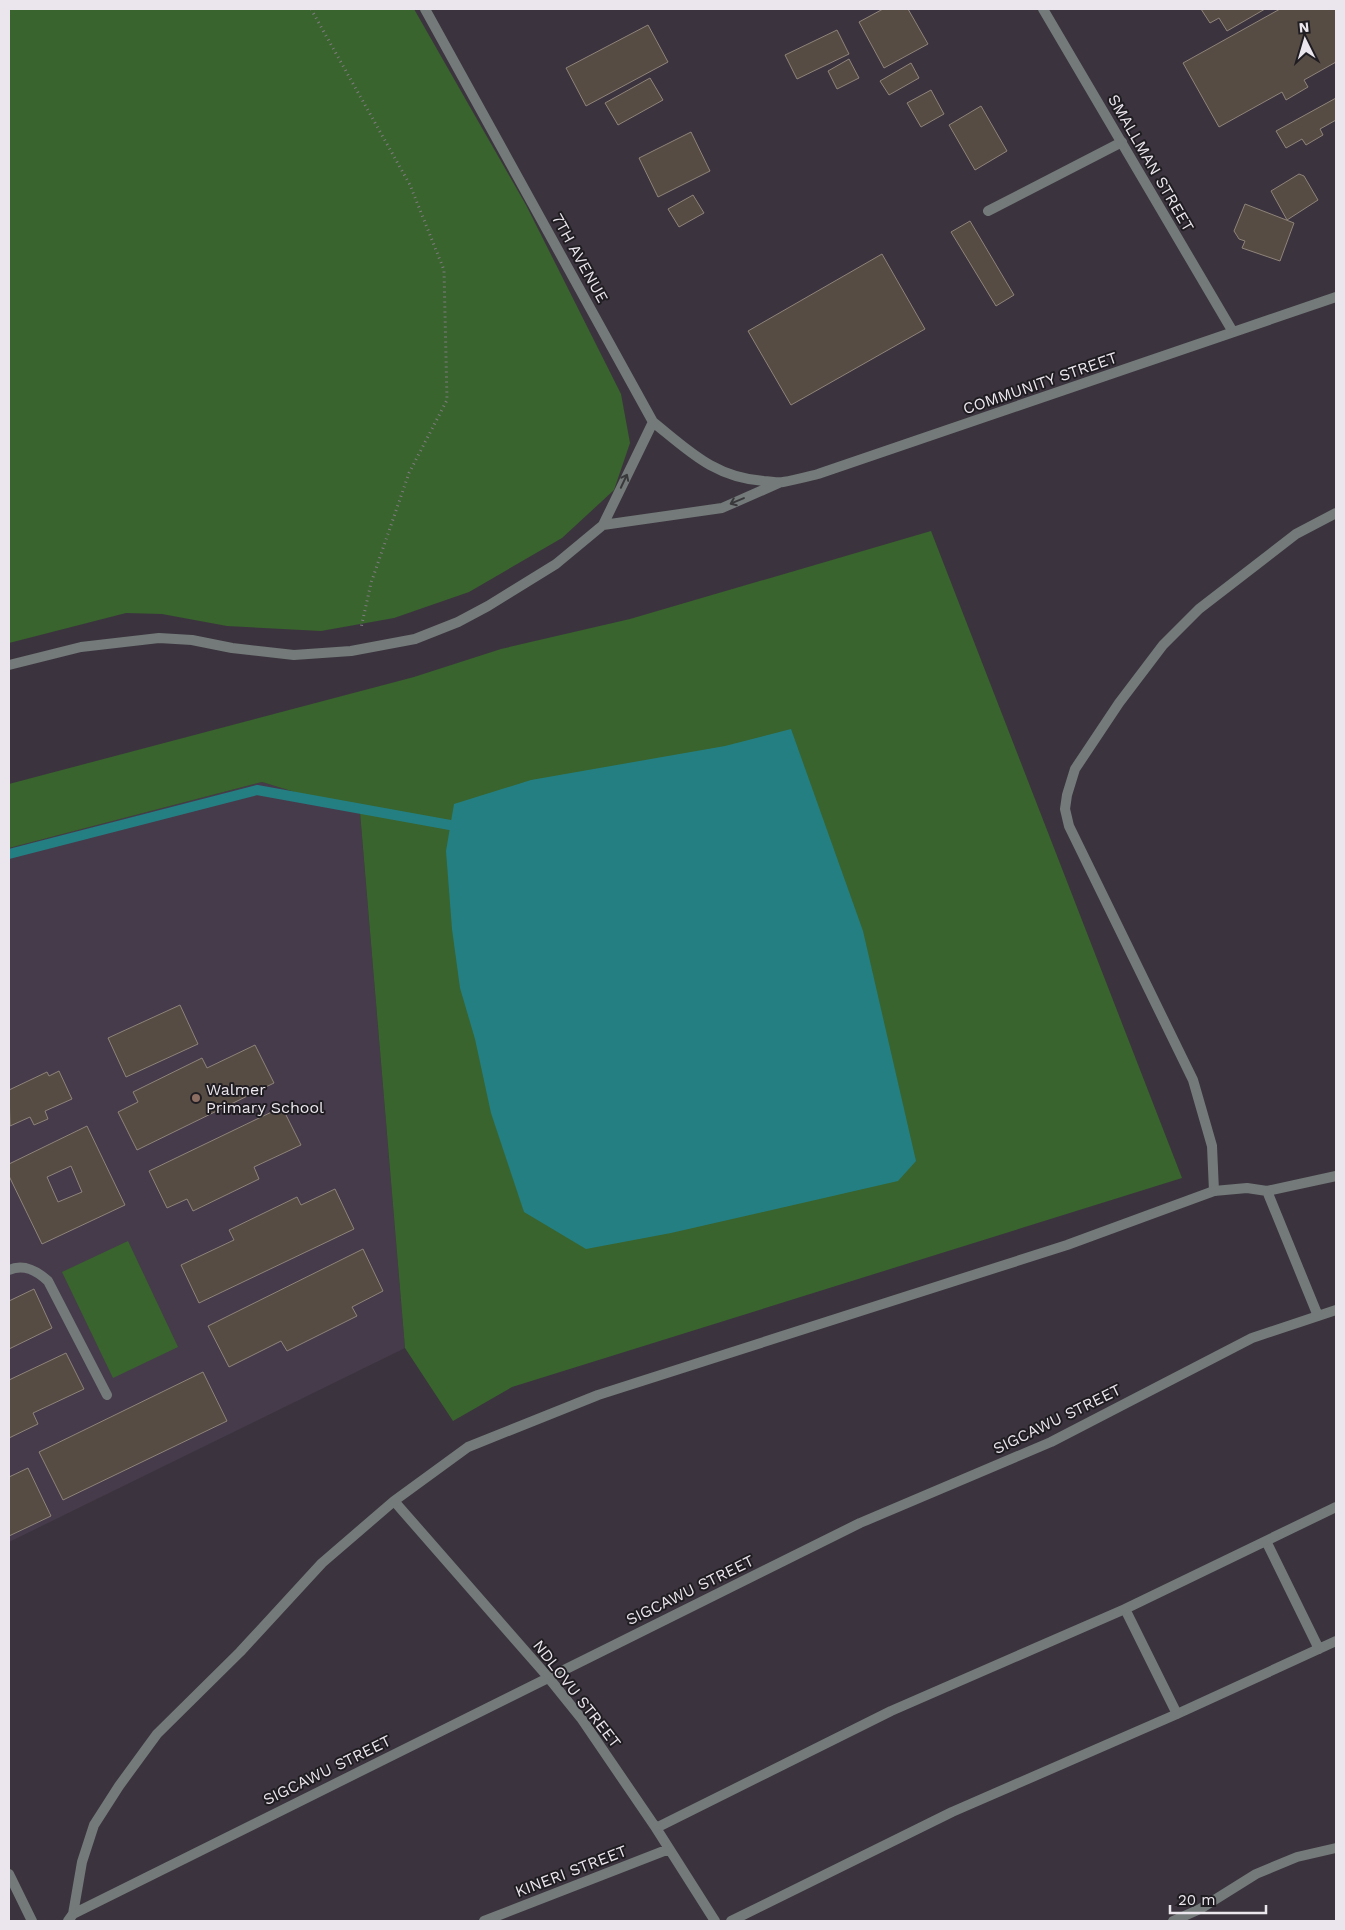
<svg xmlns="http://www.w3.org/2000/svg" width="1345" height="1930" font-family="'Work Sans',sans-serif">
<rect width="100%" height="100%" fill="#3b343e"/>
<path fill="#463b4b" d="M 262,782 L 360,812 L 405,1348 L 9,1542 L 9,848 Z"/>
<path fill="#39642d" d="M 9,9 L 414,9 L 526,205 L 621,394 L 630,443 L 614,490 L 562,538 L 469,592 L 394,618 L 321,631 L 227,626 L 162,614 L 126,613 L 9,643 Z
M 931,531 L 1182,1178 L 512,1387 L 453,1421 L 405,1348 L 360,812 L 262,782 L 9,848 L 9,784 L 414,677 L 501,649 L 630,619 Z
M 128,1241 L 178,1347 L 113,1378 L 62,1272 Z"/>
<path fill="#247f83" d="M 791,729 L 863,931 L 916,1161 L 898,1181 L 671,1233 L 586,1249 L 524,1212 L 491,1113 L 475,1039 L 460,988 L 452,929 L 446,851 L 454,804 L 531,780 L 725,746 Z"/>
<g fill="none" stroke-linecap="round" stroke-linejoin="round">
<path stroke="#247f83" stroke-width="10" d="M 9,854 L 257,790 L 450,825"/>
</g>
<path fill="#564c44" stroke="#8f847a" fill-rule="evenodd" d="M 883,9 L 908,9 L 928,44 L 884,68 L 859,22 Z
M 1201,9 L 1265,9 L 1227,31 L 1219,18 L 1210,23 Z
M 1280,9 L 1336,9 L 1336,62 L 1304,80 L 1308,87 L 1286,100 L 1282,92 L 1219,127 L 1183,63 Z
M 648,25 L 668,62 L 586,106 L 566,68 Z
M 837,30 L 849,54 L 797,79 L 785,55 Z
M 849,59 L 859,78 L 837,89 L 828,71 Z
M 911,63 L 919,78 L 889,95 L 880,81 Z
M 650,78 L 663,100 L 618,125 L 605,103 Z
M 931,90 L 944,114 L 921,127 L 907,103 Z
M 1336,98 L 1336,120 L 1320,129 L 1323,135 L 1306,145 L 1302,139 L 1286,148 L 1276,131 Z
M 981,106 L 1007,151 L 975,170 L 949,125 Z
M 691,132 L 710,171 L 658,197 L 639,158 Z
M 1299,174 L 1304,176 L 1318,200 L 1287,220 L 1271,191 Z
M 693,195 L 704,213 L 679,227 L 668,209 Z
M 1245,204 L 1294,223 L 1280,261 L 1242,248 L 1245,241 L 1239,239 L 1234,231 Z
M 970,221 L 1014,295 L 996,306 L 951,232 Z
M 882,254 L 925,329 L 791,405 L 748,331 Z
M 180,1005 L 198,1044 L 126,1077 L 108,1038 Z
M 255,1045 L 274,1083 L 137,1150 L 118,1112 L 138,1102 L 133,1092 L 202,1058 L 207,1068 Z
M 59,1071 L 72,1099 L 45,1111 L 48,1119 L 34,1125 L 30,1117 L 10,1126 L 9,1090 L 47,1072 L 49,1076 Z
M 282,1107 L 301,1145 L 254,1167 L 259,1179 L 193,1211 L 187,1199 L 167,1208 L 149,1171 Z
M 87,1126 L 125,1205 L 42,1244 L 9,1176 L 9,1164 ZM 71,1166 L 82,1192 L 58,1202 L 47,1177 Z
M 335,1189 L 354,1229 L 199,1303 L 181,1265 L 234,1240 L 229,1230 L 297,1197 L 301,1205 Z
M 363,1249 L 383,1291 L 352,1307 L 357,1316 L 287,1351 L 281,1341 L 229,1367 L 208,1326 Z
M 34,1289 L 52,1328 L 9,1349 L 9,1301 Z
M 66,1353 L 84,1389 L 33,1413 L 38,1424 L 9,1438 L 9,1380 Z
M 203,1372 L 227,1421 L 63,1500 L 39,1452 Z
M 28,1468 L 51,1516 L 9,1536 L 9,1477 Z"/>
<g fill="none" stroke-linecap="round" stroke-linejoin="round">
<path stroke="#807a82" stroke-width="3" stroke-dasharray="1 4" stroke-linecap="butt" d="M 311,9 L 410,185 L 444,270 L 447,400 L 409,473 L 371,583 L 361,628"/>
<path stroke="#737a79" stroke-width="10" d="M 988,211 L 1122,142
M 1214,1191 L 1212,1146 L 1193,1080 L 1069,826 L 1065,809 L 1067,795 L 1075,769 L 1119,703 L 1163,645 L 1199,609 L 1296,534 L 1336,513
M 9,1270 C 24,1263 37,1271 48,1281 L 107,1395"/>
<path stroke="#737a79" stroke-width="10" d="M 425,9 L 653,422 C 689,451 715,478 764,481 C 770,481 777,483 783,482 C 795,480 806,477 818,474 L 1336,297
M 1043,9 L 1233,332
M 603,525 L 722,508 L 779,483
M 9,665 L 81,647 L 159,638 L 192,640 L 232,648 L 294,655 L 351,651 L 415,639 L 458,622 L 488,606 L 556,564 L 603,525 L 653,422
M 1267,1191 L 1318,1316
M 394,1501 L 548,1677 L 581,1718 L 656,1828 L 715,1921
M 1266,1541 L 1319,1649
M 1125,1609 L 1177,1714
M 656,1828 L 891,1711 L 1125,1609 L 1336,1507
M 9,1874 L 32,1921
M 73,1914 L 82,1862 L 94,1825 L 119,1786 L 157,1734 L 240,1652 L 322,1563 L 394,1501 L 468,1447 L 598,1395 L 1067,1245 L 1214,1191 L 1247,1188 L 1267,1191 L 1336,1176
M 68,1921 L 73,1914 L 860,1523 L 1051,1442 L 1252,1338 L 1336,1310
M 484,1921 L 669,1849
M 731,1921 L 952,1812 L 1177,1714 L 1336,1641
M 1173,1921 L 1200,1909 L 1256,1874 L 1297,1857 L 1336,1848"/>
</g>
<defs><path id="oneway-shaft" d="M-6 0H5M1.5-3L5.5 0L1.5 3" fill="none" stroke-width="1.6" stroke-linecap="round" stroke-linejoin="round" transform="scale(1.25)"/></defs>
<g stroke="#39393c">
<use href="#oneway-shaft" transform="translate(624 481) rotate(-65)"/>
<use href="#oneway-shaft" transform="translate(737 501) rotate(157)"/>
</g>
<circle fill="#8d6e63" stroke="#201d22" stroke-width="2" cx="196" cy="1098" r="5"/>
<g text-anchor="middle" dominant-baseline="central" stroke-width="4" stroke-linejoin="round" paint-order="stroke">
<g font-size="16" fill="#ebe6ed" stroke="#201d22">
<text transform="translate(1151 163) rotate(60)">SMALLMAN STREET</text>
<text transform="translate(580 258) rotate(61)">7TH AVENUE</text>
<text transform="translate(1040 383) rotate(-19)">COMMUNITY STREET</text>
<text transform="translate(1057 1419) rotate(-26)">SIGCAWU STREET</text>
<text transform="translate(690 1590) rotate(-26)">SIGCAWU STREET</text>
<text transform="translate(577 1694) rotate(52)">NDLOVU STREET</text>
<text transform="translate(327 1770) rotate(-26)">SIGCAWU STREET</text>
<text transform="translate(571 1871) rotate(-21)">KINERI STREET</text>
</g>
<g font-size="16" fill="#ebe6ed" stroke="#201d22" text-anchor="start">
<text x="206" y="1089">Walmer<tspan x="206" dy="18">Primary School</tspan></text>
</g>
</g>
<rect width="1345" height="1930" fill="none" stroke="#ebe6ed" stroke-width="20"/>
<g transform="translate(1305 40) rotate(355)" stroke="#201d22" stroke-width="4" paint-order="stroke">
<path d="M0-4L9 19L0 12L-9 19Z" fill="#ebe6ed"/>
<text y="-8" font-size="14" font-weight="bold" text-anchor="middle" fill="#ebe6ed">N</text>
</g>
<path d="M1170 1905v8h96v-8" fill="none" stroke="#ebe6ed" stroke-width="2.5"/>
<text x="1178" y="1905" font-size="15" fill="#ebe6ed" stroke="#201d22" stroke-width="4" paint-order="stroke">20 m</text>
</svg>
